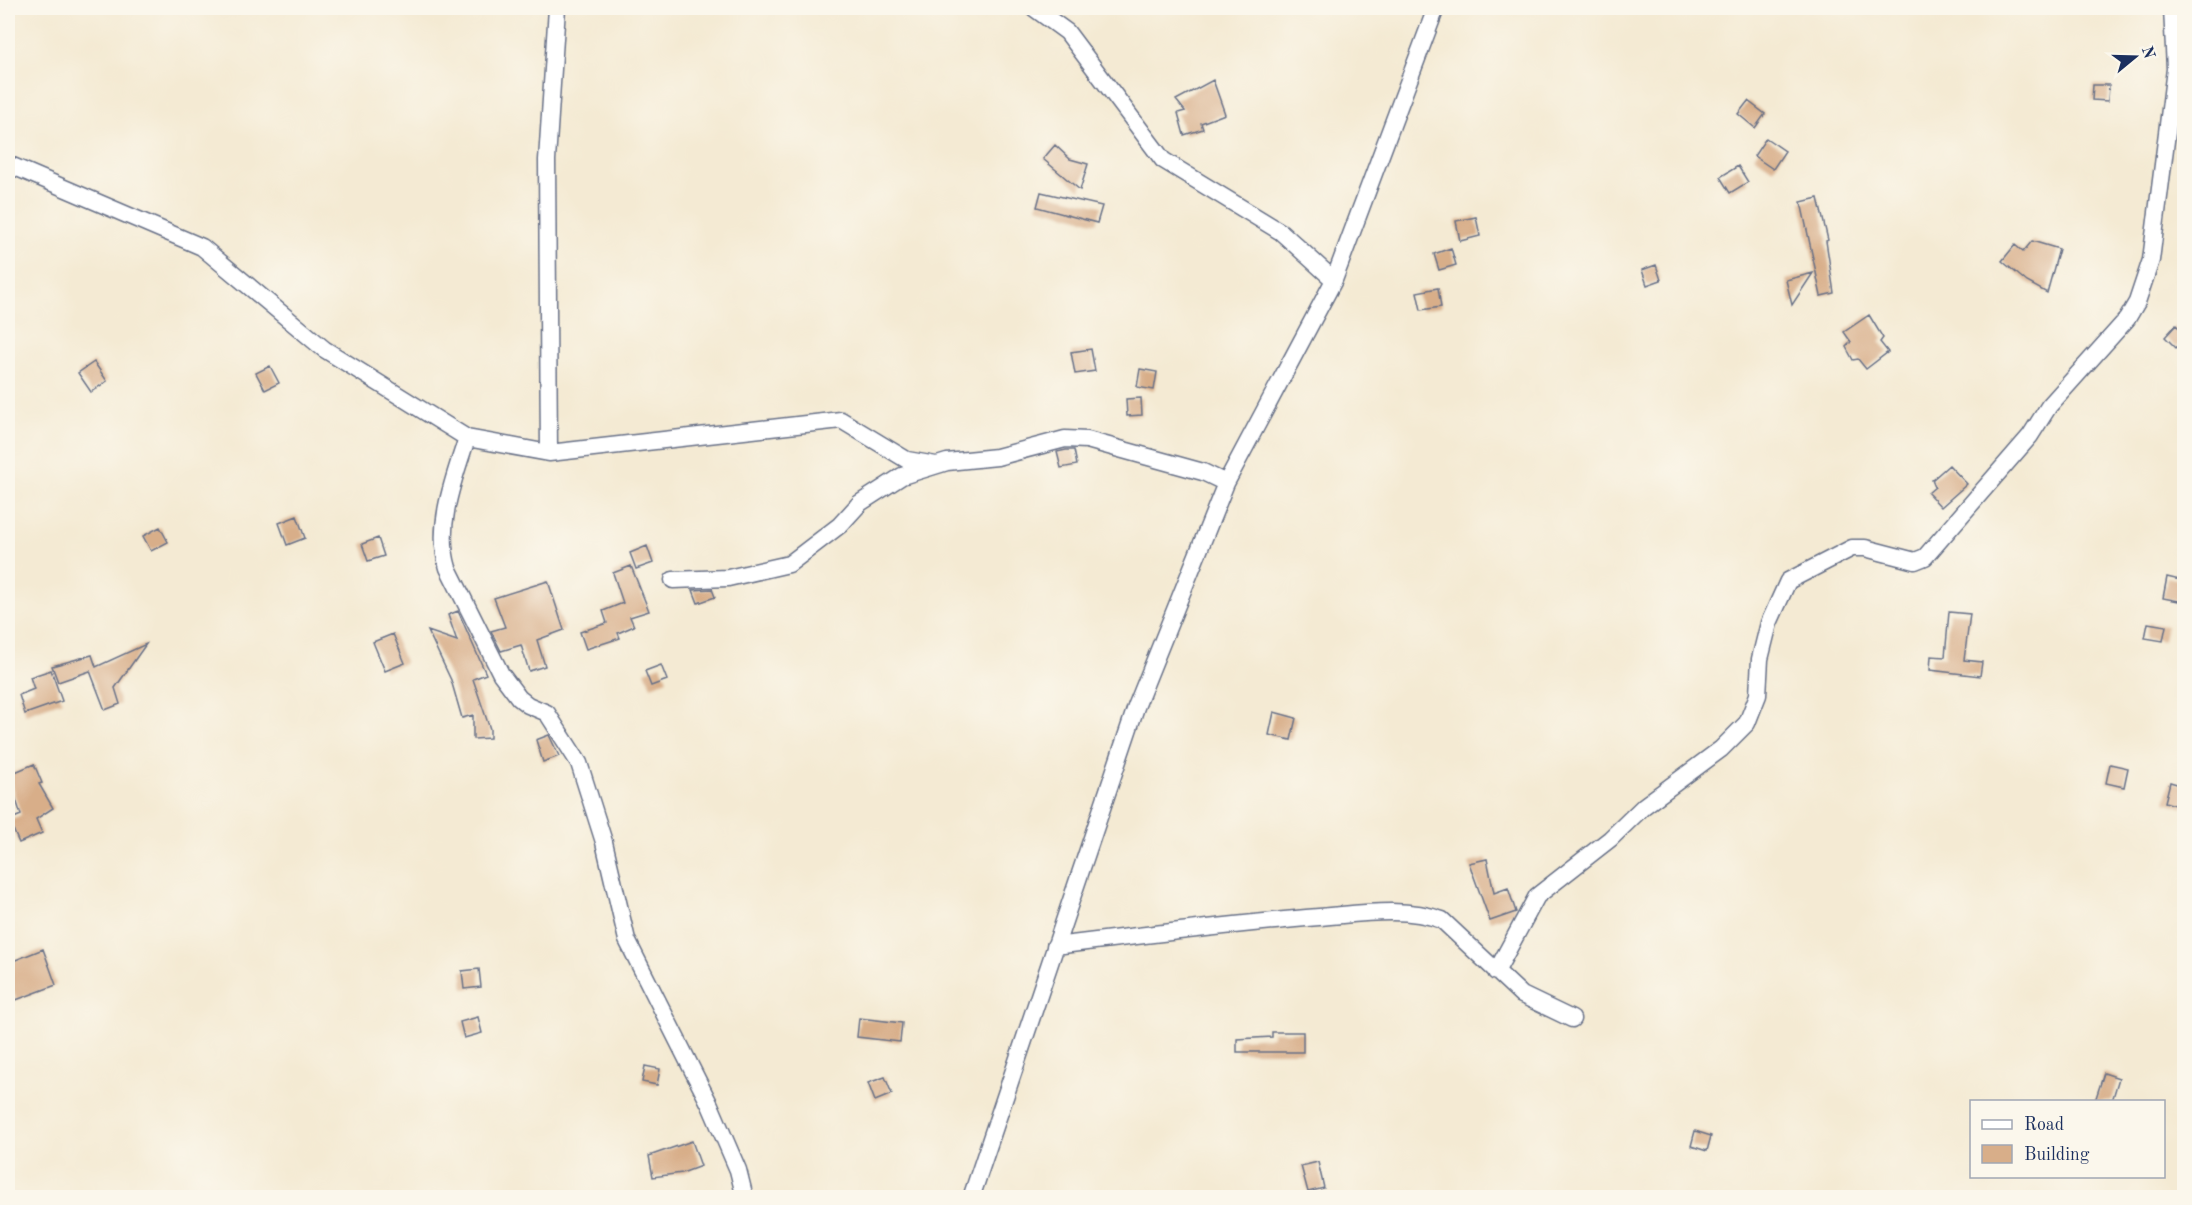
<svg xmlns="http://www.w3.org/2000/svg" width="2192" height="1205" font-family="'Old Standard TT',serif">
<rect width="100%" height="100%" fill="#fbf7ec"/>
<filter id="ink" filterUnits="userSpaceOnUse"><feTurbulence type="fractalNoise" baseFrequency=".0167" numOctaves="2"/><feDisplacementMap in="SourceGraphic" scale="12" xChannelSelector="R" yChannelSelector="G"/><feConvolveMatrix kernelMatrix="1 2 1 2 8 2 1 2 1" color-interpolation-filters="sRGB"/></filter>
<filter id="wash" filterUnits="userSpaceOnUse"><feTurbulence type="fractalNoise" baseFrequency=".008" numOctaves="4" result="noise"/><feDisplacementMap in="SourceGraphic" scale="24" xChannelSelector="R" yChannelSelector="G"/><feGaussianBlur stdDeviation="1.35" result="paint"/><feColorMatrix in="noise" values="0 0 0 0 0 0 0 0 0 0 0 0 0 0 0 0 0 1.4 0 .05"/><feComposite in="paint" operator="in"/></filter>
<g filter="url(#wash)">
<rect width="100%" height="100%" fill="#f4ead3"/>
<g id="blocks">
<path fill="#d8ae89" d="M 1213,80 L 1225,114 L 1201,123 L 1203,129 L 1184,135 L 1178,113 L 1185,111 L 1176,100 Z
M 2093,85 L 2109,85 L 2108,101 L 2092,100 Z
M 1748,101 L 1765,114 L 1755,128 L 1738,114 Z
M 1766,138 L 1785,151 L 1773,169 L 1754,156 Z
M 1055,145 L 1070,159 L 1088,164 L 1080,190 L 1043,159 Z
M 1738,166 L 1748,182 L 1730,193 L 1720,177 Z
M 1041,192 L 1102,206 L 1097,223 L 1037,207 Z
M 1818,198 L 1828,240 L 1826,241 L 1834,293 L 1821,296 L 1801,202 Z
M 1476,217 L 1480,236 L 1460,241 L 1456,221 Z
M 2032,241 L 2059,249 L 2047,293 L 2027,282 L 2002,261 L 2015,245 L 2023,252 Z
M 1451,248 L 1456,265 L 1439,270 L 1434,254 Z
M 1656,265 L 1661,280 L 1647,285 L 1642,270 Z
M 1813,273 L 1792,305 L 1786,280 Z
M 1438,288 L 1441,307 L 1421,310 L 1417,292 Z
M 1869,315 L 1883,338 L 1880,342 L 1888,352 L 1866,369 L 1858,359 L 1853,360 L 1846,347 L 1851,342 L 1844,332 Z
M 2176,325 L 2184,333 L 2184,339 L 2176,348 L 2165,337 Z
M 1091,349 L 1095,371 L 1075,374 L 1071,352 Z
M 94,362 L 107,381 L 91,392 L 78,373 Z
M 270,366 L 279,383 L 265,390 L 256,373 Z
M 1140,369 L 1157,372 L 1154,390 L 1137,387 Z
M 1141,398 L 1142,415 L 1127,416 L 1126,399 Z
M 1066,450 L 1074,450 L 1077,465 L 1061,468 L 1057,452 Z
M 1949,465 L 1967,484 L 1941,507 L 1928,493 L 1935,487 L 1932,480 Z
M 297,516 L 305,538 L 287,545 L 279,523 Z
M 160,527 L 168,542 L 151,551 L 143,536 Z
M 378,538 L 384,556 L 368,561 L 362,544 Z
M 647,546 L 653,563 L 636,569 L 630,553 Z
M 631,566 L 649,611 L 630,617 L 634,626 L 618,633 L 620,638 L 586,649 L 580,632 L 607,623 L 603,611 L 623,603 L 613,573 Z
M 2167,577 L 2184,581 L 2184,602 L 2163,598 Z
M 548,581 L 564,630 L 537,640 L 545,666 L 529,671 L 521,645 L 501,651 L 491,631 L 505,627 L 494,598 Z
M 712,589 L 715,597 L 698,603 L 693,590 Z
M 458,611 L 486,674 L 473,679 L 490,729 L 490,738 L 473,739 L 473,715 L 462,718 L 451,680 L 428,631 L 457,641 L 448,615 Z
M 1949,612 L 1970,614 L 1964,660 L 1982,662 L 1980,676 L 1930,670 L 1931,656 L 1945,657 Z
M 2148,623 L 2166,626 L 2163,641 L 2145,638 Z
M 393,634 L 405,663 L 385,671 L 373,642 Z
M 146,644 L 115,688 L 120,704 L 105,710 L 90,671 L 58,682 L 52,666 L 92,655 L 96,667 Z
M 661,665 L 667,680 L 651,686 L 645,671 Z
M 51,670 L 62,701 L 25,714 L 19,695 L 34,689 L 30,677 Z
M 1274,712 L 1296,718 L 1291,740 L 1269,735 Z
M 549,735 L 559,756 L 543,762 L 536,740 Z
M 34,764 L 42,783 L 39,784 L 53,808 L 36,819 L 42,833 L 19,843 L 9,820 L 21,815 L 8,775 Z
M 2110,764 L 2128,768 L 2124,787 L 2106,783 Z
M 2170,782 L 2184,786 L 2184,808 L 2165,802 Z
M 1487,859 L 1494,893 L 1508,888 L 1516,912 L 1490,921 L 1469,863 Z
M 43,949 L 56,985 L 16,1000 L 8,979 L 8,963 Z
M 479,969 L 481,987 L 464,989 L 462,971 Z
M 478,1017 L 482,1033 L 464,1038 L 460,1022 Z
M 859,1018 L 902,1023 L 900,1042 L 857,1037 Z
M 1272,1032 L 1303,1032 L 1303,1052 L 1237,1052 L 1237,1039 L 1272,1037 Z
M 645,1066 L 660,1069 L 657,1085 L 642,1082 Z
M 2104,1073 L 2119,1078 L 2112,1101 L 2095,1101 Z
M 885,1077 L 892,1094 L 875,1101 L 868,1083 Z
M 1695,1131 L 1711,1136 L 1707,1151 L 1691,1146 Z
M 692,1141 L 701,1166 L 682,1173 L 653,1177 L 649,1156 Z
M 1318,1162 L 1324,1188 L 1308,1192 L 1301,1166 Z"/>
</g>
</g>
<g filter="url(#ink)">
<use href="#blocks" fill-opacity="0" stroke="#677087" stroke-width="1.5"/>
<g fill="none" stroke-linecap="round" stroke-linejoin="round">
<g stroke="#677087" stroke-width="19">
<path id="street" d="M 1034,8 L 1067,32 L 1163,160 L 1281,232 L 1334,280
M 8,164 L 202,247 L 324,349 L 467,438 L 549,453 L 841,420 L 907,460 L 936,465
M 467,438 C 454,478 435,526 448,568 L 501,674 L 519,698 L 528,705 L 547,713 L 579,763 L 604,842 L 627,940 L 710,1105 L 738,1170 L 745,1198
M 549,453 L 547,160 L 557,8
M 673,580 L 728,578 L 789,564 L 840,525 L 860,503 L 902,476 L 947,462 L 997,457 L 1065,439 L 1087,440 L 1203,472 L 1226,483
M 1055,946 C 1143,935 1231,924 1319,917 C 1358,914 1405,906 1442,920 L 1522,995 L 1572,1019
M 1496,972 L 1537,896 L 1610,839 L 1644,806 L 1721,749 L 1747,723 L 1758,695 L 1760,659 L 1769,623 L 1788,581 L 1852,548 L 1865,548 L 1915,561 L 1925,557 L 2030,436 L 2049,406 L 2127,319 L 2137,302 L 2151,260 L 2175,69 L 2172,8
M 971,1198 L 1136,707 L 1226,483 L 1334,280 L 1436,8"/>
</g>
<use href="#street" stroke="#fff" stroke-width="16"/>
</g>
</g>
<rect width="2192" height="1205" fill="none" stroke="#fbf7ec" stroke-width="30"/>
<rect x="1970" y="1100" width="195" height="78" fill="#fbf7ec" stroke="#a1a7b3" stroke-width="1.5"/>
<rect x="1982" y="1120" width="30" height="9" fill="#ffffff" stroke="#a1a7b3" stroke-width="1.5"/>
<text x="2024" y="1130" font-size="18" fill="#1b2f5e">Road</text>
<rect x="1982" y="1145" width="30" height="18" fill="#d8ae89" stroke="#a1a7b3" stroke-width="1.5"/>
<text x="2024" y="1160" font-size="18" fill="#1b2f5e">Building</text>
<g transform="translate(2135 57) rotate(71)" stroke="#fbf7ec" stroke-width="4.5" paint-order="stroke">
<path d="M0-4.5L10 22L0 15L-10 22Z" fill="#1b2f5e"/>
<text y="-9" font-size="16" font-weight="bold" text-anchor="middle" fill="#1b2f5e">N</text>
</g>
</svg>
